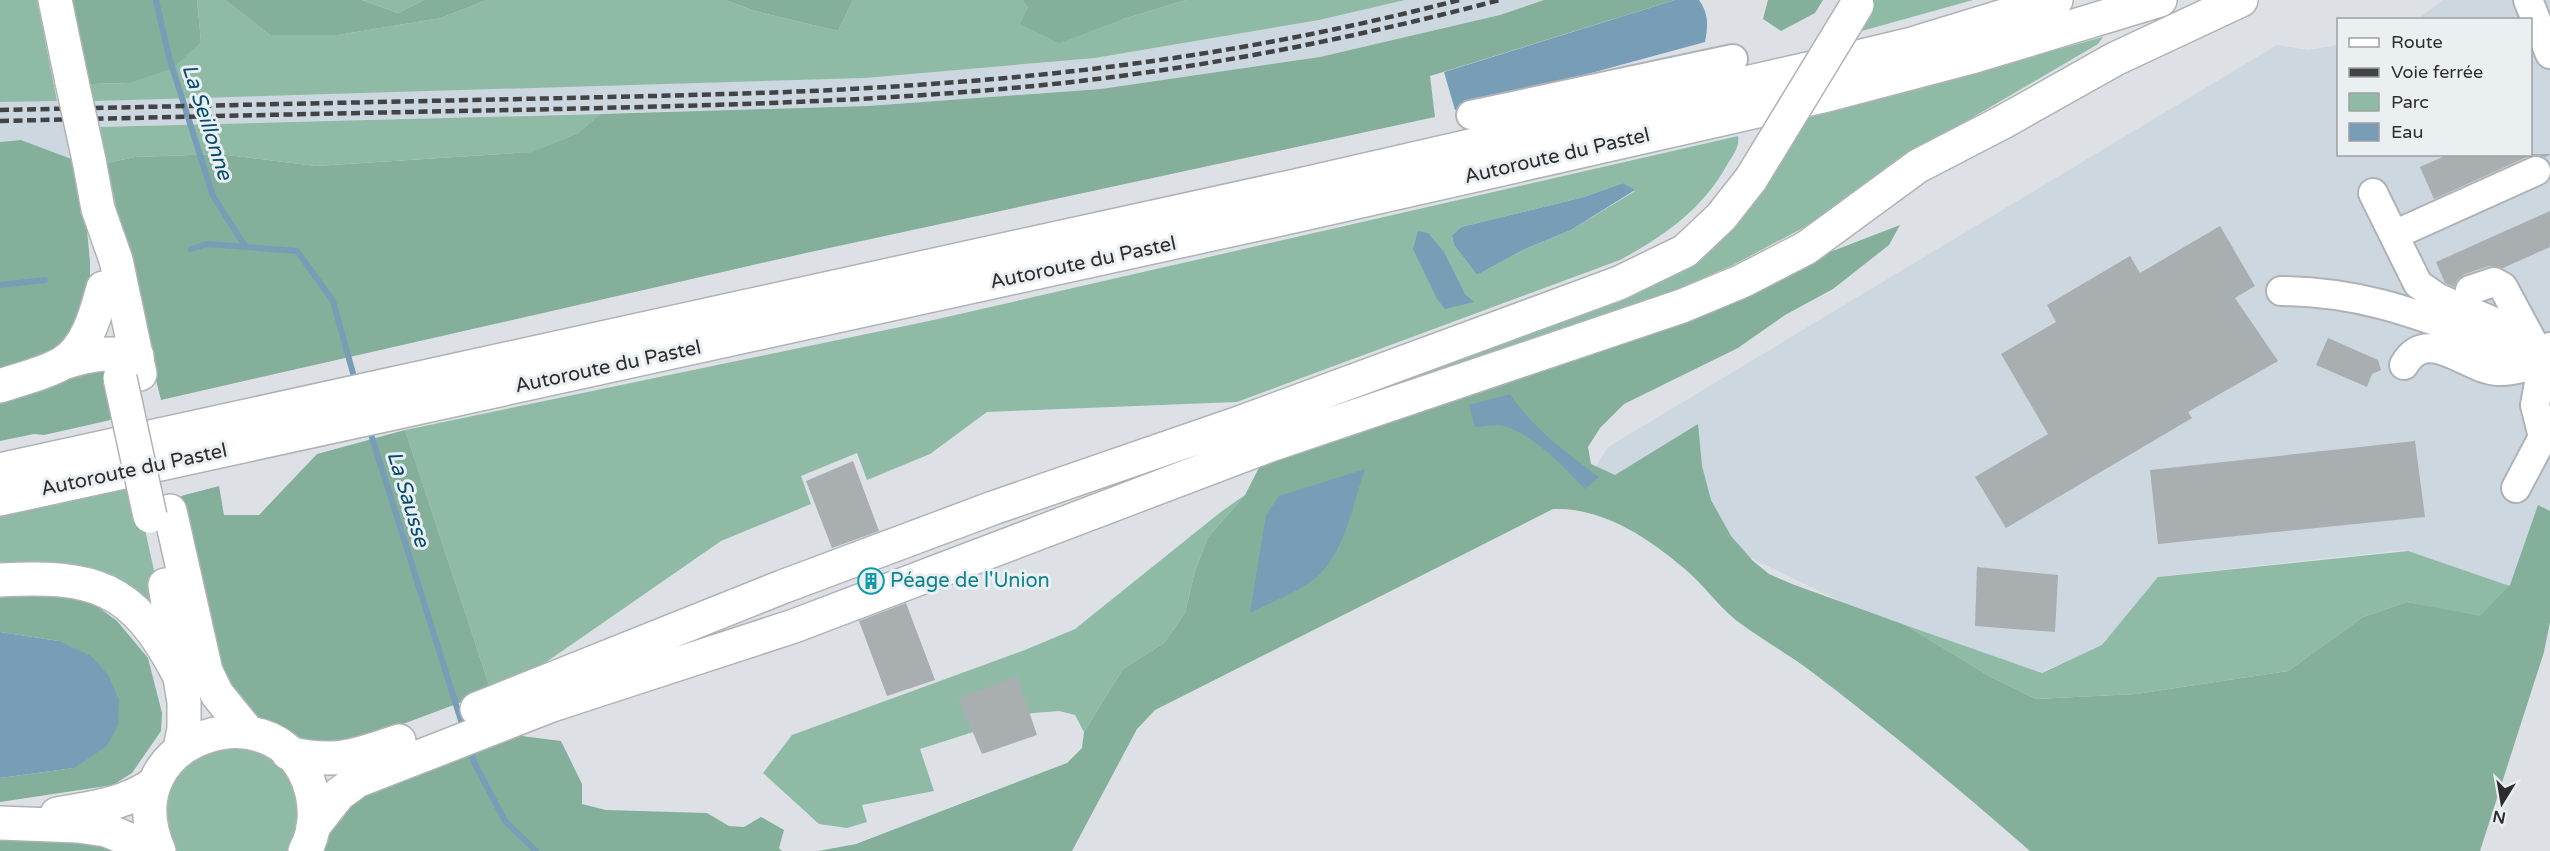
<svg xmlns="http://www.w3.org/2000/svg" width="2550" height="851" font-family="'Varela Round',sans-serif">
<rect width="100%" height="100%" fill="#dde1e5"/>
<path fill="#ccd7df" d="M 1405,0 L 1544,0 L 1500,15 L 1320,57 L 1101,89 L 868,106 L 100,127 L 74,160 L 21,140 L 0,142 L 0,102 L 865,78 L 1095,58 L 1319,20 Z
M 2443,0 L 2550,0 L 2550,552 L 2538,595 L 2404,550 L 2163,576 L 2107,644 L 2042,672 L 1963,650 L 1848,605 L 1588,479 L 1608,447 L 2277,45 L 2308,50 L 2338,45 L 2338,154 L 2530,154 L 2530,20 L 2418,19 Z"/>
<path fill="#8fbba6" fill-rule="evenodd" d="M 0,0 L 37,0 L 57,101 L 0,102 Z
M 197,0 L 225,0 L 270,35 L 338,35 L 441,18 L 487,0 L 725,0 L 755,11 L 838,31 L 853,0 L 1022,0 L 1028,8 L 1123,19 L 1186,0 L 1405,0 L 1319,20 L 1095,58 L 865,78 L 94,101 L 90,84 L 129,83 L 201,42 Z
M 362,0 L 424,0 L 398,13 Z
M 1872,0 L 1973,0 L 1851,34 Z
M 2103,37 L 2098,44 L 1958,126 L 1801,229 L 1733,265 L 1669,293 L 1239,436 L 1662,273 L 1800,120 Z
M 600,114 L 578,133 L 533,152 L 316,166 L 219,154 L 135,157 L 107,163 L 100,127 Z
M 1738,136 C 1740,147 1733,155 1727,165 C 1702,210 1664,236 1620,260 L 1237,402 L 987,412 L 930,454 L 867,480 L 857,453 L 801,476 L 811,504 L 721,541 L 516,683 L 491,691 L 405,430 L 929,321 ZM 1623,183 L 1635,191 L 1571,230 L 1523,250 L 1477,275 L 1454,245 L 1452,237 L 1461,227 L 1584,197 Z
M 130,487 L 144,525 L 164,616 L 0,569 L 0,516 Z
M 1245,495 L 1208,537 L 1195,571 L 1185,613 L 1164,643 L 1123,669 L 1084,732 L 1075,715 L 1059,711 L 1033,713 L 920,749 L 934,791 L 862,805 L 867,822 L 847,828 L 819,824 L 763,773 L 792,735 L 1025,650 L 1075,629 L 1222,511 Z
M 2408,551 L 2510,586 L 2480,617 L 2407,602 L 2363,617 L 2288,671 L 2136,694 L 2036,699 L 1991,677 L 1905,625 L 2042,673 L 2102,645 L 2158,577 Z
M 214,744 L 267,751 L 288,769 L 300,793 L 302,820 L 289,851 L 175,851 L 164,831 L 162,803 L 171,777 Z"/>
<path fill="#84af9a" d="M 72,0 L 197,0 L 201,42 L 173,68 L 129,83 L 90,84 Z
M 225,0 L 362,0 L 398,13 L 424,0 L 487,0 L 441,18 L 338,35 L 270,35 Z
M 725,0 L 853,0 L 838,31 L 755,11 Z
M 1022,0 L 1186,0 L 1123,19 L 1059,43 L 1020,24 L 1028,8 Z
M 1544,0 L 1675,0 L 1430,76 L 1435,117 L 806,253 L 161,400 L 134,293 L 107,163 L 135,157 L 219,154 L 316,166 L 532,152 L 578,133 L 600,114 L 868,106 L 1101,89 L 1320,57 L 1500,15 Z
M 1768,0 L 1823,0 L 1815,13 L 1781,31 L 1763,19 Z
M 21,140 L 74,160 L 82,176 L 90,262 L 90,301 L 67,342 L 25,366 L 0,375 L 0,142 Z
M 1900,225 L 1889,245 L 1833,289 L 1785,315 L 1738,348 L 1624,404 L 1600,428 L 1588,447 L 1591,464 L 1615,475 L 1698,424 L 1702,466 L 1711,500 L 1731,536 L 1753,561 L 1769,574 L 1792,584 L 1905,625 L 1991,677 L 2036,699 L 2136,694 L 2288,671 L 2363,617 L 2407,602 L 2480,616 L 2510,585 L 2538,505 L 2550,511 L 2550,622 L 2544,652 L 2480,851 L 2030,851 C 1959,789 1887,729 1812,672 C 1788,654 1761,639 1737,621 C 1718,606 1704,585 1686,570 C 1649,538 1603,507 1553,509 L 1155,710 L 1137,729 L 1072,851 L 818,851 L 856,844 L 1067,763 L 1082,748 L 1084,732 L 1123,669 L 1164,643 L 1185,613 L 1195,571 L 1208,537 L 1245,495 L 1270,446 L 1361,433 Z
M 86,368 L 105,370 L 115,419 L 44,435 L 34,434 L 0,441 L 0,398 Z
M 405,430 L 491,691 L 371,736 L 340,743 L 304,739 L 247,714 L 219,676 L 181,496 L 219,486 L 224,515 L 259,515 L 317,454 Z
M 0,591 L 86,598 L 117,621 L 148,658 L 162,713 L 161,731 L 132,773 L 113,785 L 0,802 L 0,778 L 74,768 L 59,641 L 0,632 Z
M 514,735 L 561,741 L 582,784 L 582,804 L 606,810 L 707,813 L 729,826 L 744,827 L 761,817 L 784,830 L 779,848 L 782,851 L 320,851 L 333,828 L 352,806 L 376,788 Z
M 0,838 L 76,839 L 124,851 L 0,851 Z"/>
<path fill="#789eb7" d="M 1675,0 L 1699,0 C 1709,14 1708,26 1705,42 L 1455,110 L 1444,72 Z
M 1623,183 L 1635,190 L 1571,230 L 1523,250 L 1477,275 L 1454,245 L 1452,236 L 1461,227 L 1584,197 Z
M 1418,231 L 1428,233 L 1444,252 L 1465,294 L 1474,302 L 1445,309 L 1437,299 L 1413,249 Z
M 1510,394 C 1534,429 1565,452 1599,477 L 1585,489 C 1562,466 1536,436 1504,426 C 1496,424 1484,427 1475,427 L 1469,405 Z
M 1365,469 C 1353,503 1346,548 1319,575 C 1305,589 1268,604 1250,613 L 1266,515 L 1279,496 Z
M 0,632 L 59,641 L 91,656 L 109,676 L 119,700 L 118,725 L 107,746 L 74,768 L 0,778 Z"/>
<g fill="none" stroke-linecap="round" stroke-linejoin="round">
<path stroke="#789eb7" stroke-width="6" d="M 156,0 L 169,57 L 213,196 L 245,246
M 191,249 L 207,244 L 297,251 L 333,301 L 356,384
M 0,285 L 45,280
M 369,428 L 464,730
M 470,748 L 474,762 L 505,821 L 536,851"/>
</g>
<path fill="#a9aeb1" d="M 2449,154 L 2550,154 L 2550,155 L 2545,157 L 2537,155 L 2529,156 L 2434,199 L 2420,167 Z
M 2550,211 L 2550,247 L 2503,268 L 2489,266 L 2465,274 L 2457,280 L 2454,287 L 2445,283 L 2436,262 Z
M 2220,226 L 2255,286 L 2235,298 L 2278,361 L 2188,412 L 2192,418 L 2006,528 L 1975,477 L 2048,434 L 2001,354 L 2056,322 L 2047,305 L 2130,256 L 2140,273 Z
M 2328,338 L 2378,360 L 2381,370 L 2372,374 L 2367,387 L 2316,365 Z
M 2415,441 L 2425,517 L 2158,544 L 2150,470 Z
M 853,461 L 879,531 L 832,548 L 806,481 Z
M 1977,567 L 2058,575 L 2055,632 L 1975,626 Z
M 906,603 L 935,680 L 887,696 L 859,621 Z
M 1017,676 L 1037,735 L 982,754 L 958,698 Z"/>
<g fill="none" stroke-linecap="round" stroke-linejoin="round">
<g stroke="#afb3b7" stroke-width="32">
<path id="minor" d="M 2528,0 L 2550,54
M 1471,115 L 1733,59 L 1705,92
M 2373,193 L 2418,284 L 2438,298 L 2511,329
M 2394,235 L 2536,171
M 2470,290 L 2494,282 L 2503,287 L 2532,341
M 2281,291 C 2356,292 2407,310 2477,336 C 2501,345 2526,353 2550,364
M 2404,365 C 2427,325 2467,369 2497,371 C 2513,372 2529,366 2543,361
M 2516,488 L 2543,437 L 2535,405 L 2543,361 L 2550,347"/>
</g>
<g stroke="#afb3b7" stroke-width="36">
<path id="major" d="M 55,0 L 72,82
M 89,160 L 98,209 L 116,260 L 140,374
M 170,511 L 206,671 L 217,694 L 248,732
M 165,585 L 184,702 L 184,729 L 180,749
M 57,814 C 92,808 126,804 155,783
M 0,823 L 78,826 L 106,830 L 157,851
M 159,851 C 108,733 286,683 312,793 C 316,812 315,833 305,851"/>
</g>
<g stroke="#afb3b7" stroke-width="36">
<path id="highway" d="M 63,363 C 91,354 107,352 137,356
M 0,386 C 20,379 43,374 61,364 C 87,349 96,314 103,288
M 0,470 L 1295,186 L 1816,67 L 1912,44 L 2056,0
M 0,499 L 1308,213 L 1823,96 L 1975,56 L 2160,0
M 0,580 C 94,575 133,586 178,673
M 477,709 L 782,587 L 993,508 L 1239,423 L 1619,283 L 1685,251 L 1721,217 L 1751,179
M 288,753 C 335,764 355,756 399,741
M 313,827 L 339,794 L 357,781 L 552,705 L 794,626 L 1270,445 L 1682,306 L 1742,281 L 1806,248 L 1918,166 L 2003,122 L 2115,59 L 2241,0"/>
</g>
<use href="#minor" stroke="#fff" stroke-width="28"/>
<use href="#major" stroke="#fff" stroke-width="33"/>
<use href="#highway" stroke="#fff" stroke-width="33"/>
<path stroke="#414345" stroke-width="4.5" stroke-dasharray="9 4.5" stroke-linecap="butt" d="M 0,110 C 189,106 378,102 567,98 C 693,95 818,93 943,83 C 1117,71 1290,44 1459,0
M 0,121 C 172,117 344,113 515,110 C 685,106 854,103 1023,87 C 1184,72 1343,41 1500,0"/>
<g stroke="#afb3b7" stroke-width="36" stroke-linecap="butt">
<path id="major-bridge" d="M 72,82 L 89,160
M 120,378 L 150,516"/>
</g>
<g stroke="#afb3b7" stroke-width="36" stroke-linecap="butt">
<path id="highway-bridge" d="M 1751,179 L 1857,5"/>
</g>
<use href="#major-bridge" stroke="#fff" stroke-width="33"/>
<use href="#highway-bridge" stroke="#fff" stroke-width="33"/>
</g>
<defs>
<g id="building-ring" transform="scale(1.35)"><circle r="9.5" fill="#eaeff2" stroke="#0f9aa8" stroke-width="1.5"/><path d="M-4-6H4V6H1V3H-1V6H-4ZM-2.5-4.3h1.7v1.8h-1.7ZM.8-4.3h1.7v1.8H.8ZM-2.5-1h1.7V.8h-1.7ZM.8-1h1.7V.8H.8Z" fill="#0f9aa8"/></g>
</defs>
<g fill-rule="evenodd">
<use href="#building-ring" x="871" y="581"/>
</g>
<g text-anchor="middle" dominant-baseline="central" stroke-width="6" stroke-linejoin="round" paint-order="stroke">
<g font-size="20" fill="#2b2d2e" stroke="#eaeff2">
<text transform="translate(1557 156) rotate(-13)">Autoroute du Pastel</text>
<text transform="translate(1083 263) rotate(-12)">Autoroute du Pastel</text>
<text transform="translate(608 367) rotate(-12)">Autoroute du Pastel</text>
<text transform="translate(134 470) rotate(-12)">Autoroute du Pastel</text>
</g>
<g font-size="20" fill="#0d838f" stroke="#eaeff2" text-anchor="start">
<text x="890" y="581">Péage de l'Union</text>
</g>
<g font-size="21" font-style="italic" fill="#034c6f" stroke="#eaeff2">
<text transform="translate(207 122) rotate(72)">La Seillonne</text>
<text transform="translate(408 499) rotate(73)">La Sausse</text>
</g>
</g>
<rect x="2337" y="18" width="195" height="138" fill="#eaeff2" stroke="#9ea1a4" stroke-width="1.5"/>
<rect x="2349" y="38" width="30" height="9" fill="#ffffff" stroke="#9ea1a4" stroke-width="1.5"/>
<text x="2391" y="48" font-size="18" fill="#2b2d2e">Route</text>
<rect x="2349" y="68" width="30" height="9" fill="#414345" stroke="#9ea1a4" stroke-width="1.5"/>
<text x="2391" y="78" font-size="18" fill="#2b2d2e">Voie ferrée</text>
<rect x="2349" y="93" width="30" height="18" fill="#8fbba6" stroke="#9ea1a4" stroke-width="1.5"/>
<text x="2391" y="108" font-size="18" fill="#2b2d2e">Parc</text>
<rect x="2349" y="123" width="30" height="18" fill="#789eb7" stroke="#9ea1a4" stroke-width="1.5"/>
<text x="2391" y="138" font-size="18" fill="#2b2d2e">Eau</text>
<g transform="translate(2502 803) rotate(191)" stroke="#eaeff2" stroke-width="4.5" paint-order="stroke">
<path d="M0-4.5L10 22L0 15L-10 22Z" fill="#2b2d2e"/>
<text y="-9" font-size="16" font-weight="bold" text-anchor="middle" fill="#2b2d2e">N</text>
</g>
</svg>
